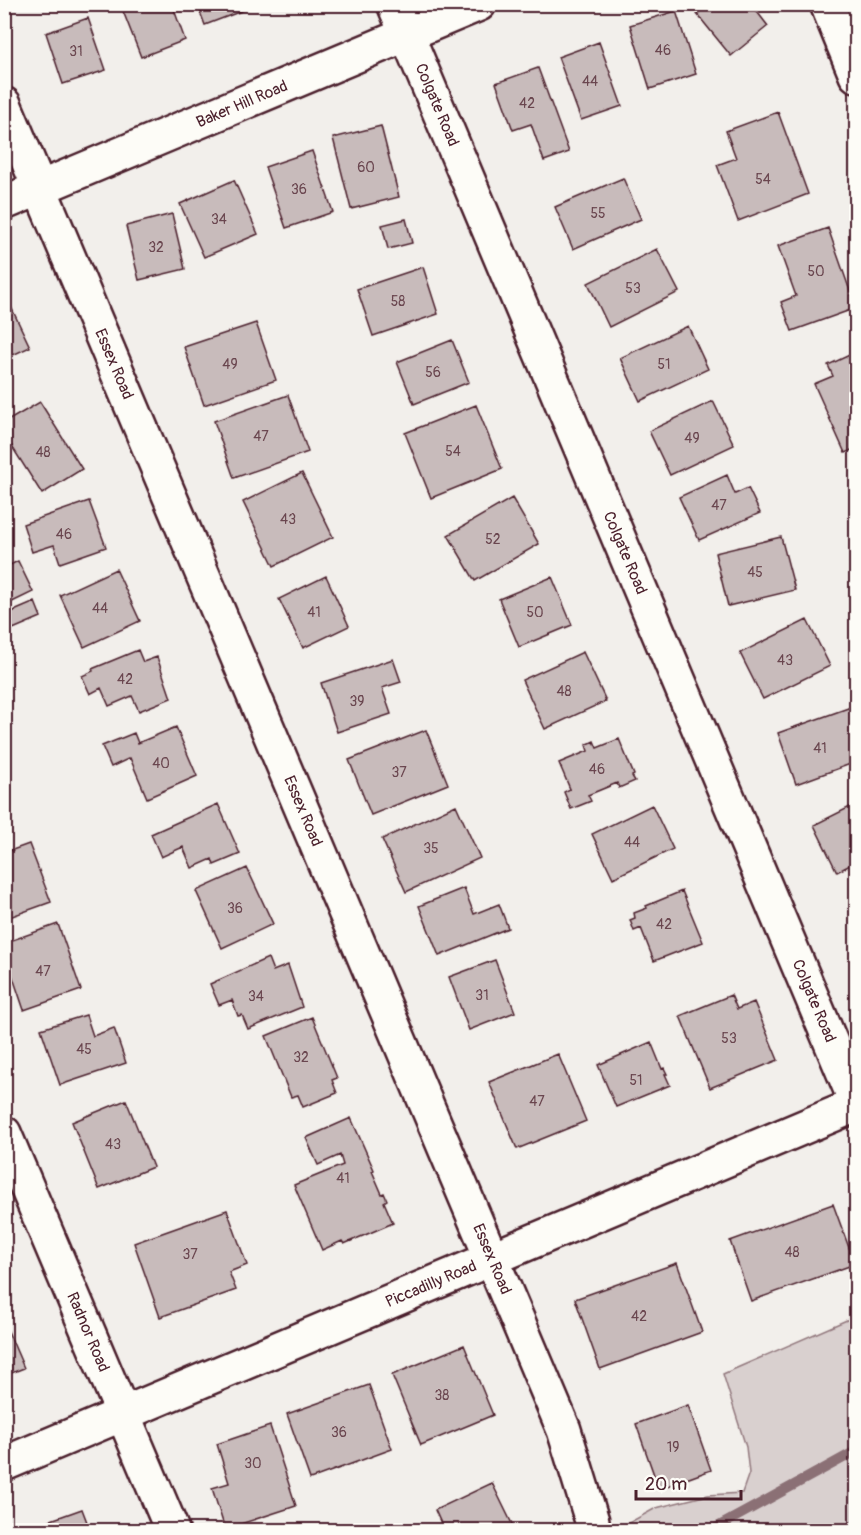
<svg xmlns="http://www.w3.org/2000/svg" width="861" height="1535" font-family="Pangolin,sans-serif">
<rect width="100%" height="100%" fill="#f2efeb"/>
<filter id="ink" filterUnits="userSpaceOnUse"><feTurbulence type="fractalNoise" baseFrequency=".0167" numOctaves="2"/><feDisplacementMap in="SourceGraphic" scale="12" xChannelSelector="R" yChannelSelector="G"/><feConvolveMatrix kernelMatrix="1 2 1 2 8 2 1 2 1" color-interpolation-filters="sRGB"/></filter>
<g filter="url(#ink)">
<path fill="#d9d0cf" stroke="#92787d" stroke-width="1.5" d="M 856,1316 L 856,1530 L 616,1530 L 656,1508 L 708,1495 L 742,1493 L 749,1473 L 746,1447 L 723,1374 Z"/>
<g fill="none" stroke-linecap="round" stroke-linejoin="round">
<path stroke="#8b6f75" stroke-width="10" d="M 712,1530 L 856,1451"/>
</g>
<path fill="#c8bbbb" stroke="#4a1f2b" stroke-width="1.5" d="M 124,4 L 172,4 L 185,40 L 141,57 L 121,6 Z
M 197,4 L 251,4 L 252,7 L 205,25 Z
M 709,4 L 751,4 L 768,26 L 731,56 L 697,14 Z
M 676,11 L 696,74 L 650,89 L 630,25 Z
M 88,18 L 106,70 L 63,84 L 46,33 Z
M 599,42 L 622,106 L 581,120 L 558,57 Z
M 538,68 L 569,152 L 544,161 L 531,124 L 513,130 L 496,83 Z
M 778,112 L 808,194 L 738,221 L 717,165 L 736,158 L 726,131 Z
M 381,126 L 399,197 L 351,209 L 333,138 Z
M 312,151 L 333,212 L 286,228 L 265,167 Z
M 623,178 L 641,219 L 573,249 L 555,207 Z
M 234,180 L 258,234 L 204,257 L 180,204 Z
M 172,214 L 185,269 L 139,280 L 126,226 Z
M 406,219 L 412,243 L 388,249 L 382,225 Z
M 828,228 L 856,308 L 792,331 L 781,302 L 796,296 L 778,246 Z
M 657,249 L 679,292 L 609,327 L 588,283 Z
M 423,267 L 438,314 L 373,336 L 357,289 Z
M 4,292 L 30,347 L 4,359 Z
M 256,323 L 276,380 L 204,405 L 184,347 Z
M 688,326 L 708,369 L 640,401 L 620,358 Z
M 452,340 L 469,382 L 414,404 L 397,362 Z
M 856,352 L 856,448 L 845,453 L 814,384 L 833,376 L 828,365 Z
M 288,395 L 308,452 L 234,478 L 214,421 Z
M 713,401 L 734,445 L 670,475 L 649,431 Z
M 40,402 L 82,469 L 42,494 L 4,434 L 4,423 Z
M 476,405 L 502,469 L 431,498 L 405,433 Z
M 302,473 L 333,537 L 274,566 L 243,502 Z
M 727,475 L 735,494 L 748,488 L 760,513 L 699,540 L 679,497 Z
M 512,498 L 539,544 L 475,581 L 448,535 Z
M 89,501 L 106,547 L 60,563 L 54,545 L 32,552 L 23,524 Z
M 781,537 L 795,590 L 728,606 L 715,553 Z
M 18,561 L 33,592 L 4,606 L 4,568 Z
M 116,569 L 140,621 L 84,647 L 60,595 Z
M 326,576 L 349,626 L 303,648 L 279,599 Z
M 552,577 L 572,625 L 519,647 L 499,599 Z
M 35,602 L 41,617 L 13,629 L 7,614 Z
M 807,620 L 830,666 L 763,699 L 740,653 Z
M 138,650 L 143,662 L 157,657 L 171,698 L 139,711 L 132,696 L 109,706 L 101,688 L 90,694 L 82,676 L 93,671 L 92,669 Z
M 583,652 L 606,701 L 545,729 L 522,680 Z
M 393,659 L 401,682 L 382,688 L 391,714 L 337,732 L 321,683 Z
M 851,707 L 856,721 L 856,762 L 796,784 L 778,733 Z
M 176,727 L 197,776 L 147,798 L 130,758 L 111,767 L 102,746 L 134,733 L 138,743 Z
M 426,730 L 448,784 L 371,815 L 349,760 Z
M 619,739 L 634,775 L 632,776 L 635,781 L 619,788 L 617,783 L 588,795 L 591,801 L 571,809 L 564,792 L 570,789 L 559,763 L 588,751 L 586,745 L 594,741 L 597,748 Z
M 218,804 L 240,854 L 214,865 L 212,859 L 192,868 L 183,847 L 161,857 L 151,834 Z
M 856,804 L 856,862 L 837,872 L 814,825 Z
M 456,805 L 480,858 L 406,892 L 382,839 Z
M 652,805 L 673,849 L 613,878 L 592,834 Z
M 29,844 L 51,902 L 4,919 L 4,853 Z
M 247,868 L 273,924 L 222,948 L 196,891 Z
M 464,888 L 474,914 L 499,904 L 508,928 L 439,956 L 419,906 Z
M 682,891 L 703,942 L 654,961 L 641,928 L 634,931 L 630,920 L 635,918 L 634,913 L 647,908 L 646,906 Z
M 58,924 L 81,990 L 24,1010 L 4,951 L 4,943 Z
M 268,958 L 273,971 L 288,965 L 302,1007 L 248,1029 L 242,1015 L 238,1016 L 232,1000 L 219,1005 L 210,984 Z
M 495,960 L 515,1012 L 469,1030 L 449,977 Z
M 731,995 L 737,1009 L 754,1002 L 778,1060 L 710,1088 L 680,1016 Z
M 86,1015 L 93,1036 L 114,1028 L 126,1063 L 60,1085 L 41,1029 Z
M 312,1017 L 337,1078 L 332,1080 L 337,1093 L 303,1107 L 298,1095 L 291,1097 L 266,1036 Z
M 651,1042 L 662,1069 L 664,1068 L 667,1074 L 665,1074 L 670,1085 L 616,1107 L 598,1065 Z
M 558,1054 L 586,1121 L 517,1149 L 489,1082 Z
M 126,1100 L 153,1167 L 99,1189 L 72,1122 Z
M 351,1118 L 374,1170 L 372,1171 L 382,1194 L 384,1193 L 387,1200 L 384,1202 L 393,1223 L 344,1244 L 342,1241 L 322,1250 L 294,1185 L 343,1165 L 340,1155 L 318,1165 L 306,1138 Z
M 833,1204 L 855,1264 L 751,1301 L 730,1241 Z
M 227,1210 L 247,1265 L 229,1272 L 236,1290 L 160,1317 L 134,1243 Z
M 677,1263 L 702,1332 L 600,1369 L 575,1299 Z
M 4,1322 L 24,1368 L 4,1376 Z
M 464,1345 L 493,1415 L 421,1445 L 392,1375 Z
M 369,1385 L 392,1449 L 310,1479 L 287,1414 Z
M 688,1405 L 711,1470 L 659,1489 L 636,1424 Z
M 270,1426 L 296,1506 L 225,1529 L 212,1488 L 229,1483 L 217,1444 Z
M 492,1483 L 515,1530 L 444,1530 L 435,1510 Z
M 82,1509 L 90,1530 L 23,1530 Z"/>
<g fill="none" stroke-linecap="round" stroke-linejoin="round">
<g stroke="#4a1f2b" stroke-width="38">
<path id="minor" d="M 394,4 L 856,1102
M 827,4 L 856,75
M 4,104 L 564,1430 L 592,1521
M 4,203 L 479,4
M 4,1133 L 172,1530
M 4,1464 L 856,1105"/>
</g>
<use href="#minor" stroke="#fdfcf7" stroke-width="33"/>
</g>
</g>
<g text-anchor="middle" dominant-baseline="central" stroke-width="4.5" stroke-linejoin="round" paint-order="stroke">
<g font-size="14" fill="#6a464f">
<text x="663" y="50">46</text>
<text x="76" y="51">31</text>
<text x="590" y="81">44</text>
<text x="527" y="103">42</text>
<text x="366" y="167">60</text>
<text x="763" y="179">54</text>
<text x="299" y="189">36</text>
<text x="598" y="213">55</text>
<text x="219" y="219">34</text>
<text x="156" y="247">32</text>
<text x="816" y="271">50</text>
<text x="633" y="288">53</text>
<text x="398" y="301">58</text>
<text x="230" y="364">49</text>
<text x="664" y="364">51</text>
<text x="433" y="372">56</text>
<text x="261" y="436">47</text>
<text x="692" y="438">49</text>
<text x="453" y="451">54</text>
<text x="43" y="452">48</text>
<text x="719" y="505">47</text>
<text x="288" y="519">43</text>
<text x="64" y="534">46</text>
<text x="493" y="539">52</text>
<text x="755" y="572">45</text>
<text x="100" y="608">44</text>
<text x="314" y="612">41</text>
<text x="535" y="612">50</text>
<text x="785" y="660">43</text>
<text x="125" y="679">42</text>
<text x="564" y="691">48</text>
<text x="357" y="701">39</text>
<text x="820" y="748">41</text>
<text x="161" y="763">40</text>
<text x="597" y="769">46</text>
<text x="399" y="772">37</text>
<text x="632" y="842">44</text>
<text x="431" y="848">35</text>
<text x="235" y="908">36</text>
<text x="664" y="924">42</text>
<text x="43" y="971">47</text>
<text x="482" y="995">31</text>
<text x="256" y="996">34</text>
<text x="729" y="1038">53</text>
<text x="84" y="1049">45</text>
<text x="301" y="1057">32</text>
<text x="636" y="1080">51</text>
<text x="537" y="1101">47</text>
<text x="113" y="1144">43</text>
<text x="343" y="1178">41</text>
<text x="792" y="1252">48</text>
<text x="190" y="1254">37</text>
<text x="639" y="1316">42</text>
<text x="442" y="1395">38</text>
<text x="339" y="1432">36</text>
<text x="673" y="1447">19</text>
<text x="253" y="1463">30</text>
</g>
<g font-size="16" fill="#4a1f2b" stroke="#fdfcf7">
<text transform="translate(242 104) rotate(-23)">Baker Hill Road</text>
<text transform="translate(437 105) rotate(67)">Colgate Road</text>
<text transform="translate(114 364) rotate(67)">Essex Road</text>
<text transform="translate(625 553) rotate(67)">Colgate Road</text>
<text transform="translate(303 811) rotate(67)">Essex Road</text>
<text transform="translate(814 1001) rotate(67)">Colgate Road</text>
<text transform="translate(492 1259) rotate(67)">Essex Road</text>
<text transform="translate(431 1284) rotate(-23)">Piccadilly Road</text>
<text transform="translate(88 1332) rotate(67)">Radnor Road</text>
</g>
</g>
<rect width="861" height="1535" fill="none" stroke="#fdfcf7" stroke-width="24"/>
<rect x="12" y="12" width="837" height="1511" fill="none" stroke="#4a1f2b" stroke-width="2" filter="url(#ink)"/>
<path d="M636 1490v9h105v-9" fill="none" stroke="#4a1f2b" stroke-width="3"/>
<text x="645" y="1490" font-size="18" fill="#4a1f2b" stroke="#fdfcf7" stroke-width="4.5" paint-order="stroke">20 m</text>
</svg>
